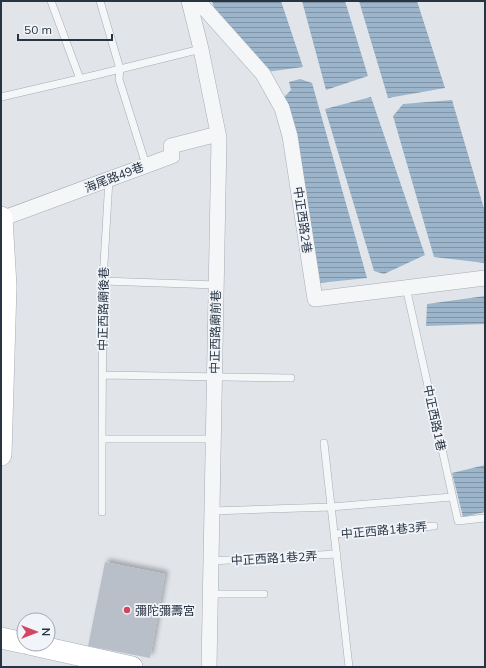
<svg xmlns="http://www.w3.org/2000/svg" width="486" height="668" font-family="Mulish,'Noto Sans TC',sans-serif">
<defs>
<pattern id="water-rules" width="6" height="5" patternUnits="userSpaceOnUse"><rect width="6" height="5" fill="#9cb5cb"/><path d="M0 2.5h6" fill="none" stroke="#7f94a6"/></pattern>
<filter id="shadow"><feDropShadow dx="3.5" dy="-3.5" stdDeviation="2" flood-color="#0004"/></filter>
</defs>
<rect width="100%" height="100%" fill="#e1e5ea"/>
<path fill="url(#water-rules)" d="M 212,1 L 281,1 L 303,67 L 266,72 L 218,23 Z
M 302,1 L 345,1 L 368,76 L 326,90 Z
M 359,1 L 417,1 L 445,88 L 388,98 Z
M 300,79 L 312,83 L 367,278 L 319,283 L 281,100 L 291,90 L 289,82 Z
M 371,97 L 425,255 L 384,274 L 374,271 L 325,109 Z
M 452,100 L 485,212 L 485,263 L 434,257 L 393,116 L 403,104 Z
M 485,296 L 485,324 L 426,326 L 427,304 Z
M 485,465 L 485,512 L 463,517 L 452,473 Z"/>
<path fill="#b8bfc8" filter="url(#shadow)" d="M 105,562 L 165,574 L 150,658 L 88,646 Z"/>
<g fill="none" stroke-linecap="round" stroke-linejoin="round">
<g stroke="#a6acb5" stroke-width="8">
<path id="lane" d="M 51,1 L 80,79
M 100,1 L 120,69 L 119,79 L 146,165
M 1,97 L 96,75 L 201,49
M 103,281 L 216,285
M 406,287 L 458,521 L 485,518
M 102,375 L 291,378
M 102,439 L 103,281 L 109,179
M 324,443 L 349,667
M 212,511 L 331,507 L 452,497
M 102,512 L 102,439 L 213,439
M 335,534 L 434,526
M 211,561 L 337,554
M 210,594 L 264,594"/>
</g>
<g stroke="#a6acb5" stroke-width="16">
<path id="street" d="M 189,1 L 201,49 L 219,138 L 209,667
M 198,1 L 263,74 L 282,108 L 290,136 L 315,299 L 485,278
M 1,219 L 172,156 L 171,146 L 218,134"/>
</g>
<g stroke="#a6acb5" stroke-width="22">
<path id="secondary" d="M 1,217 L 2,219 L 6,286 L 1,455
M 1,638 L 24,643
M 29,644 L 132,667"/>
</g>
<use href="#lane" stroke="#f4f6f8" stroke-width="7"/>
<use href="#street" stroke="#f4f6f8" stroke-width="15"/>
<use href="#secondary" stroke="#fff" stroke-width="21"/>
</g>
<circle fill="#d24461" stroke="#f1f4f8" stroke-width="1.5" cx="127" cy="610" r="4"/>
<g text-anchor="middle" dominant-baseline="central" stroke-width="3.5" stroke-linejoin="round" paint-order="stroke">
<g font-size="12" fill="#293443" stroke="#f1f4f8">
<text transform="translate(114 177) rotate(-21)">海尾路49巷</text>
<text transform="translate(303 220) rotate(82)">中正西路2巷</text>
<text transform="translate(103 309) rotate(-89)">中正西路廟後巷</text>
<text transform="translate(215 332) rotate(-89)">中正西路廟前巷</text>
<text transform="translate(435 418) rotate(78)">中正西路1巷</text>
<text transform="translate(384 530) rotate(-5)">中正西路1巷3弄</text>
<text transform="translate(274 558) rotate(-3)">中正西路1巷2弄</text>
</g>
<g font-size="12" fill="#293443" stroke="#f1f4f8" text-anchor="start">
<text x="135" y="610">彌陀彌壽宮</text>
</g>
</g>
<rect width="486" height="668" fill="none" stroke="#293443" stroke-width="4"/>
<g transform="translate(36 632) rotate(90)"><circle r="19" fill="#f1f4f8" stroke="#a1a7b0"/>
<path d="M0-3L7 15L0 10L-7 15Z" fill="#d24461"/>
<text y="-6" font-size="11" font-weight="bold" text-anchor="middle" fill="#293443">N</text>
</g>
<path d="M18 34v6h94v-6" fill="none" stroke="#293443" stroke-width="2"/>
<text x="24" y="34" font-size="12" fill="#293443" stroke="#f1f4f8" stroke-width="3" paint-order="stroke">50 m</text>
</svg>
